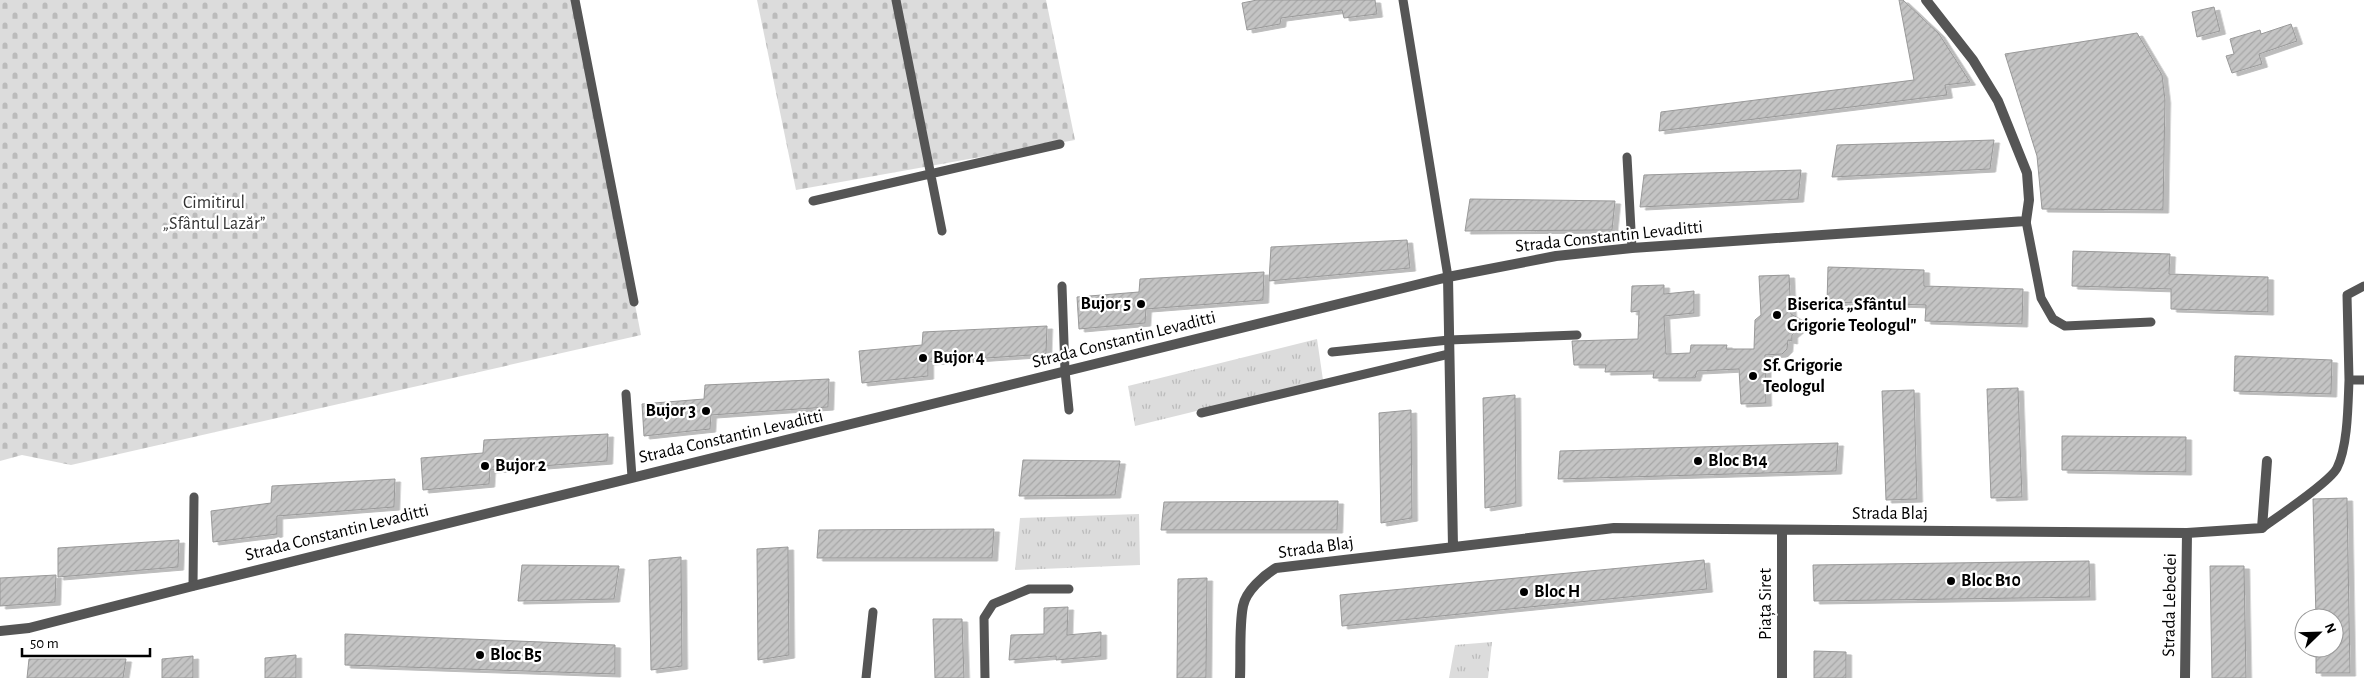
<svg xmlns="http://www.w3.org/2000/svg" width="2364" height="678" font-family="'Alegreya Sans',sans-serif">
<defs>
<pattern id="cemetery-stones" width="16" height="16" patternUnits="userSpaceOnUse" patternTransform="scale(1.25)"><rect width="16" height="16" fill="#dcdcdc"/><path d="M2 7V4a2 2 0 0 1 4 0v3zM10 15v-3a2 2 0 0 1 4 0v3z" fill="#bbb"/></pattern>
<pattern id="park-tufts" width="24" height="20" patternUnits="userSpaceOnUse" patternTransform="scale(1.25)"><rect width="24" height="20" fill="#dcdcdc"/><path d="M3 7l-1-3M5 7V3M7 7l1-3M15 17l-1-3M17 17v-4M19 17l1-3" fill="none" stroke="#bbb"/></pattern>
<pattern id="building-hatch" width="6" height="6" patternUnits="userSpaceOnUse" patternTransform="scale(1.25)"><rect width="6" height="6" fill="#c4c4c4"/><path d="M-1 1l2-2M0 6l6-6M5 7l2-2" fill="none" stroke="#a7a7a7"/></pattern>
<filter id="shadow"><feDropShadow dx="5.5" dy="3" stdDeviation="0" flood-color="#0004"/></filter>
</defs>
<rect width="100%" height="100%" fill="#fff"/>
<path fill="url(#cemetery-stones)" d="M 0,0 L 575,0 L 641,335 L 71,465 L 22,455 L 0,461 Z
M 757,0 L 1046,0 L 1075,140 L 796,190 Z"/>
<path fill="url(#park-tufts)" d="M 1317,339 L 1323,380 L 1135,426 L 1128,386 Z
M 1139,514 L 1140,565 L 1015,570 L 1020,518 Z
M 1492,642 L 1488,678 L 1449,678 L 1455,645 Z"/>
<path fill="url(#building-hatch)" stroke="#999" filter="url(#shadow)" d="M 1257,0 L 1375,0 L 1377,14 L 1344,18 L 1342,10 L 1281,18 L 1280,24 L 1247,30 L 1242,3 Z
M 1899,0 L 1903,0 L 1939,34 L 1970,82 L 1945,85 L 1947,95 L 1659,131 L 1661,112 L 1914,80 Z
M 2214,7 L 2220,31 L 2197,37 L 2192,12 Z
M 2291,24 L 2297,41 L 2259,54 L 2262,64 L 2232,73 L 2226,56 L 2234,54 L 2230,39 L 2260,30 L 2261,34 Z
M 2137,33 L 2162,75 L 2165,100 L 2163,210 L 2042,209 L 2037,156 L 2005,54 Z
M 1994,140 L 1990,169 L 1832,177 L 1837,145 Z
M 1801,170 L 1798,199 L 1640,207 L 1644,175 Z
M 1470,199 L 1615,201 L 1612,230 L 1465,231 Z
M 1407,240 L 1410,268 L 1269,281 L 1271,247 Z
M 2073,251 L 2170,254 L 2169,274 L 2268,277 L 2268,312 L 2171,309 L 2171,289 L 2072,286 Z
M 1828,267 L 1924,270 L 1924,286 L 2023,289 L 2022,324 L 1925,321 L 1926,305 L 1827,302 Z
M 1264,272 L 1263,300 L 1146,309 L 1145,323 L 1079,329 L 1077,297 L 1139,292 L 1140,279 Z
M 1789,275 L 1791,314 L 1798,318 L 1799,329 L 1792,335 L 1792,341 L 1788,340 L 1787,349 L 1782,354 L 1765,355 L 1766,403 L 1741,404 L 1739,369 L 1697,371 L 1695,378 L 1653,378 L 1654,371 L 1605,372 L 1606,365 L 1574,365 L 1572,341 L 1638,339 L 1639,311 L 1631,312 L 1632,286 L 1664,285 L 1664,294 L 1694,291 L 1694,313 L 1664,316 L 1666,354 L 1690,353 L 1691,345 L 1727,345 L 1726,349 L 1754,349 L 1755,320 L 1761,315 L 1759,276 Z
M 1047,326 L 1046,354 L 928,362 L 928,376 L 862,383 L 859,351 L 922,345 L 923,332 Z
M 2235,356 L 2332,360 L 2331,394 L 2234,391 Z
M 829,379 L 828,407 L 711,415 L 710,429 L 644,436 L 642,404 L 704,399 L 705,385 Z
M 2018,388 L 2022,497 L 1991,498 L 1987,389 Z
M 1914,390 L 1917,499 L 1886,500 L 1882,391 Z
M 1515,395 L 1516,503 L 1485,508 L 1483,398 Z
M 1411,410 L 1412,518 L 1381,523 L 1379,413 Z
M 608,434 L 607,461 L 490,470 L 489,484 L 423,490 L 421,458 L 483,453 L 484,440 Z
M 2062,436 L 2186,437 L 2186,472 L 2062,470 Z
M 1838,443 L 1836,471 L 1558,479 L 1560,451 Z
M 1023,460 L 1120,461 L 1115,495 L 1019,496 Z
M 395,479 L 394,507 L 277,516 L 277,534 L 213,542 L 211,511 L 271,503 L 272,486 Z
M 2347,498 L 2350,673 L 2316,673 L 2316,648 L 2334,648 L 2334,618 L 2316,618 L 2313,499 Z
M 1338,501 L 1337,530 L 1161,530 L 1164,502 Z
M 994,529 L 992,558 L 817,558 L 819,530 Z
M 179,540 L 178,567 L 58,577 L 58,548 Z
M 788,547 L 789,655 L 758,660 L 757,549 Z
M 681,557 L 682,666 L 651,670 L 649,560 Z
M 1704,560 L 1707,589 L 1342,626 L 1340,595 Z
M 2089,561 L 2090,597 L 1814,601 L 1813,565 Z
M 522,565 L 619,566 L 614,599 L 518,601 Z
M 2210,566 L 2244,566 L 2246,678 L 2212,678 Z
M 56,575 L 55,602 L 0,606 L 0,578 Z
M 1207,578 L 1206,678 L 1177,678 L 1178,579 Z
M 1068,607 L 1067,635 L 1101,632 L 1101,656 L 1056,660 L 1056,656 L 1009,660 L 1011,635 L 1044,634 L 1044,608 Z
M 933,619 L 962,619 L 964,678 L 935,678 Z
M 345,634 L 615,645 L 615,674 L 345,665 Z
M 1814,651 L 1846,652 L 1846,678 L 1814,678 Z
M 296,655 L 296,678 L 265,678 L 265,658 Z
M 193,656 L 193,678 L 162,678 L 162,659 Z
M 29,659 L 126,659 L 123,678 L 27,678 Z"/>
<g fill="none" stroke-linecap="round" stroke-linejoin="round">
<path stroke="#555" stroke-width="9" d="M 575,0 L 634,302
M 896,0 L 942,231
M 1403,0 L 1448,277
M 1627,157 L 1632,248
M 813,201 L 1060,144
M 2026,221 L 2041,298 L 2053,319 L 2065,326 L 2151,322
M 1062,286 L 1065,371 L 1069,410
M 1332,352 L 1449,340 L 1577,335
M 2349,380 L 2347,295 L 2364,286
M 626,394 L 632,477
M 1201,413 L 1449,354
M 2262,528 C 2277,517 2330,482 2337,468 C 2348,446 2348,404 2349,380 L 2364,380
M 193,586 L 194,497
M 866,678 L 873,612
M 985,678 L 984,618 L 993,604 L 1029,589 L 1069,589"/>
<path stroke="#555" stroke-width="10" d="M 1448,277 L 1453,547
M 1782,530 L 1782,678
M 0,631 L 29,628 L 193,586 L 1448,277 L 1556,256 L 1632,248 L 2026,221 L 2029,200 L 2027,173 L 1998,101 L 1973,60 L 1926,0
M 1240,678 C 1241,657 1239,626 1243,606 C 1246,591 1263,576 1276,568 L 1614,528 L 2187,533 L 2262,528 L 2267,461
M 2185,678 L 2187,533"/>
</g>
<g fill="#000" stroke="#fff" stroke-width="2">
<circle cx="1141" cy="304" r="5"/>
<circle cx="1777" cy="315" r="5"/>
<circle cx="923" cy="358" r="5"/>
<circle cx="1753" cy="376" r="5"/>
<circle cx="706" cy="411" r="5"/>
<circle cx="1698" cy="461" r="5"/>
<circle cx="485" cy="466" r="5"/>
<circle cx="1951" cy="581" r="5"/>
<circle cx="1524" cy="592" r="5"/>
<circle cx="480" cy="655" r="5"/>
</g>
<g text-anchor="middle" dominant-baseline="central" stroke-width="4.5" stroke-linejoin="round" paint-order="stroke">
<g font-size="18" fill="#333" stroke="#fff">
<text x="214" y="203">Cimitirul<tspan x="214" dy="21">„Sfântul Lazăr”</tspan></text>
</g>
<g font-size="18" fill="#000" stroke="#fff">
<text transform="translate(1609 237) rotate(-6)">Strada Constantin Levaditti</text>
<text transform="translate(1124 340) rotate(-14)">Strada Constantin Levaditti</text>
<text transform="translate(731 437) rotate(-13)">Strada Constantin Levaditti</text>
<text x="1890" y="514">Strada Blaj</text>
<text transform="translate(337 533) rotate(-14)">Strada Constantin Levaditti</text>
<text transform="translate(1316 548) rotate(-8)">Strada Blaj</text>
<text transform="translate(1766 604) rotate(-90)">Piața Siret</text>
<text transform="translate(2170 605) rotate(-89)">Strada Lebedei</text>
</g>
<g font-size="18" font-weight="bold" fill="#000" stroke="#fff" text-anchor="start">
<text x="1131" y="304" text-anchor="end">Bujor 5</text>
<text x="1787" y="305">Biserica „Sfântul<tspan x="1787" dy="21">Grigorie Teologul"</tspan></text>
<text x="933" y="358">Bujor 4</text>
<text x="1763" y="366">Sf. Grigorie<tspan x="1763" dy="21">Teologul</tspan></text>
<text x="696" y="411" text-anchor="end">Bujor 3</text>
<text x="1708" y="461">Bloc B14</text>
<text x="495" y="466">Bujor 2</text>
<text x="1961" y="581">Bloc B10</text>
<text x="1534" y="592">Bloc H</text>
<text x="490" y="655">Bloc B5</text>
</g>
</g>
<g transform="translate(2319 633) rotate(67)"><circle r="24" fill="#ffffff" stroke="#999999"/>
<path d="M0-4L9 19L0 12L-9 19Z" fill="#000000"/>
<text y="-8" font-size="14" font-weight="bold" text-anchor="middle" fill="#000000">N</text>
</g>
<path d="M22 648v8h128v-8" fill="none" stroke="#000000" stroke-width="2.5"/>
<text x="30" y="648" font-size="15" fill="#000000" stroke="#ffffff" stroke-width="4" paint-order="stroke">50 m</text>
</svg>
